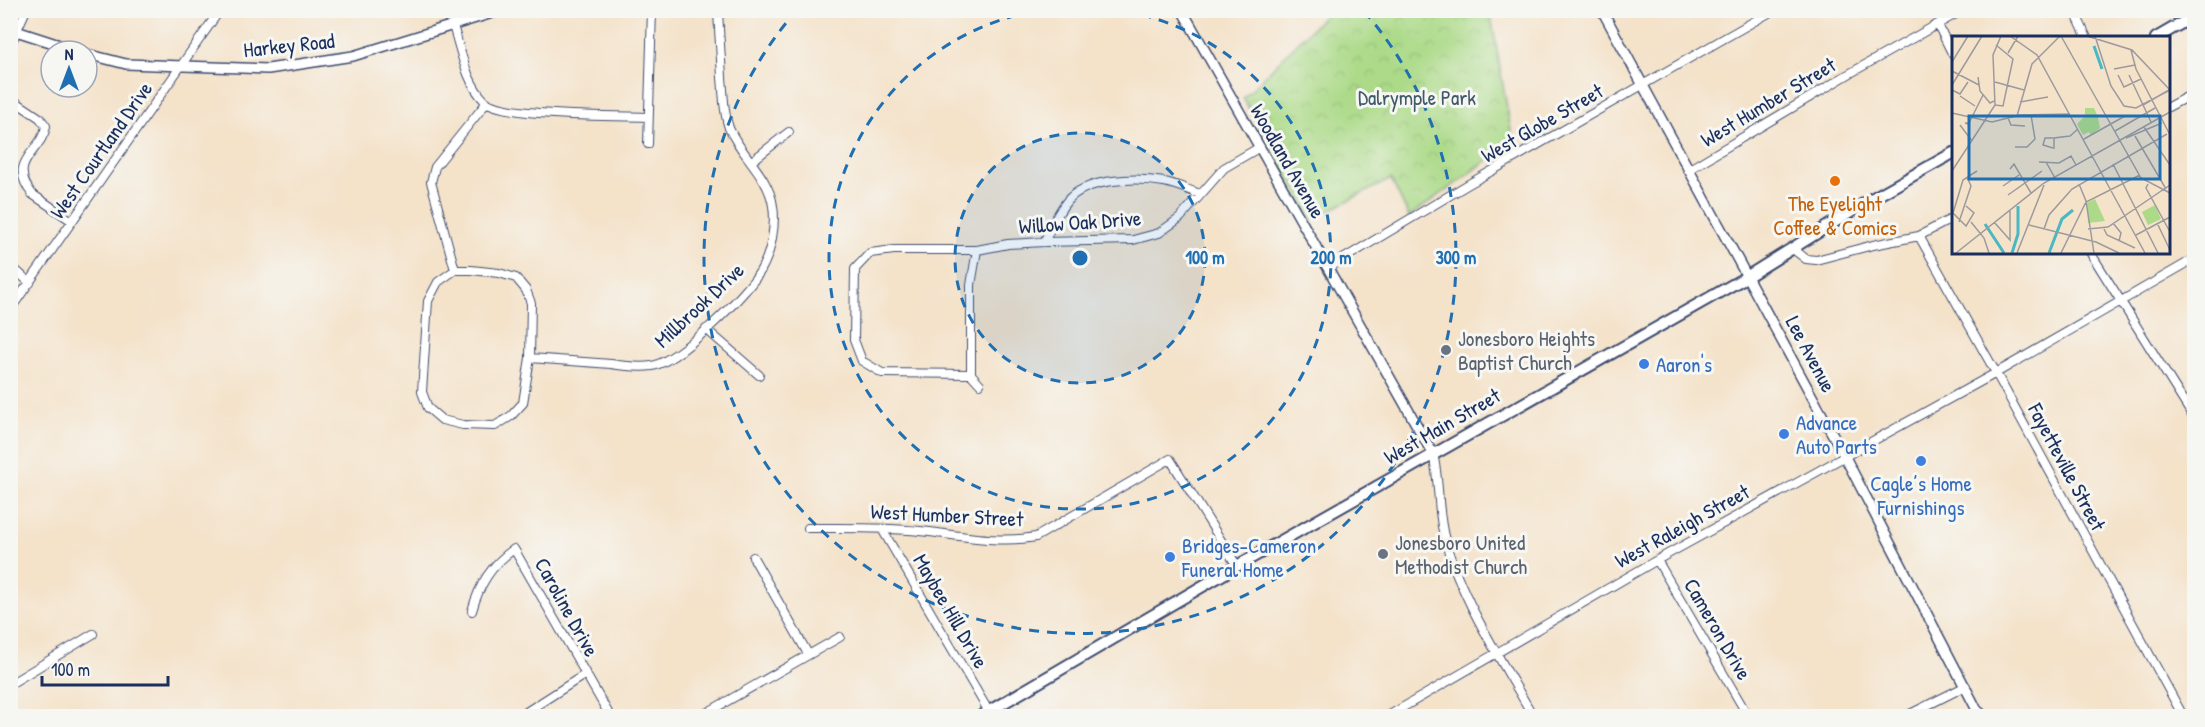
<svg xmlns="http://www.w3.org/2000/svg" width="2205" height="727" font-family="'Patrick Hand',sans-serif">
<defs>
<pattern id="park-crowns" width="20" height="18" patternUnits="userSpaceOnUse" patternTransform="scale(1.5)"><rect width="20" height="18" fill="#acda88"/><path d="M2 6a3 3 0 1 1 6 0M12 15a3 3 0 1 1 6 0" fill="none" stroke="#93bb78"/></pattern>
</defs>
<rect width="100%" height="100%" fill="#f6f6f2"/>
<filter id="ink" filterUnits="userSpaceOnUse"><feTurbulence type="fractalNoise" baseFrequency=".0167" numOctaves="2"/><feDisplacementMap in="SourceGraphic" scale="12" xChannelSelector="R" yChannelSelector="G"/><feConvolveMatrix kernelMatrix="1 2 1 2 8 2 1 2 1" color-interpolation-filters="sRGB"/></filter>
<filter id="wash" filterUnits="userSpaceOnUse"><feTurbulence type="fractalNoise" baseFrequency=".008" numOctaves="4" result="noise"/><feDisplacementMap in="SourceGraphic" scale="24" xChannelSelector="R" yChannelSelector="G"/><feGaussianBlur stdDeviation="1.35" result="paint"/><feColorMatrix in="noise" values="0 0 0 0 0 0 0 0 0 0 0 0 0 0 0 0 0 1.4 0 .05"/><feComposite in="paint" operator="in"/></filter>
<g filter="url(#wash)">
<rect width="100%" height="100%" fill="#f4e2c9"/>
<path fill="url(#park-crowns)" stroke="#648473" stroke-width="1.5" d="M 1329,11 L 1490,11 L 1513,142 L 1409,217 L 1391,179 L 1312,219 L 1243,98 Z"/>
</g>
<g filter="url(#ink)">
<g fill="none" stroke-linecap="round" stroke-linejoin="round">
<g stroke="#3c4a6e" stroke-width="10">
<path id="minor" d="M 2074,10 L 2087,38
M 1938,25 L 1953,55
M 453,26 C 461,50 466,83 485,101 C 503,117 619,116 648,117
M 10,46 L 26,10
M 10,98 L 40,118 L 46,126 C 42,153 6,160 32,194 L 72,221
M 2168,107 L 2194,93
M 648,144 L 652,10
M 752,161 L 789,132
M 1688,170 L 1847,75 L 1963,10
M 1919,236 L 1996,373 L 2183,716
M 1044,242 C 1051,228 1057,213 1067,201 C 1086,178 1137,177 1164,182 C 1176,184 1188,190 1200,194
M 1793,249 L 1806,259 L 1816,260 L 1873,245 L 1919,236 L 1953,218
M 2090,252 L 2194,418
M 10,265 L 30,283
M 1328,268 L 1467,185 L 1774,10
M 455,270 L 471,270 L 499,273 L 516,278 L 526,290 L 531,303 L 530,358 L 523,403 L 511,416 L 495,426 L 463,425 L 442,420 L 428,408 L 422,392 L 428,301 L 438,282 Z
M 455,270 L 431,182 L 435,167 L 487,102
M 10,310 L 220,10
M 706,329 L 759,375
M 530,358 C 557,360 584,362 611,364 C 624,366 639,368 652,366 C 678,362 750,292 762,268 C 771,252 776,225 773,206 C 769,176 740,154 729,128 C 723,111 724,96 722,78 C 721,56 719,33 718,10
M 971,374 L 882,373 L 862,361 L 854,340 L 855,269 L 870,253 L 894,250 L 977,250
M 980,384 L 971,374 L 971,285 L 977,250 L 1008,244 L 1044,242 L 1133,240 L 1159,233 L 1180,218 L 1224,168 L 1260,147
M 1433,454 C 1440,482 1437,512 1445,540 C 1461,599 1503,663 1533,716
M 808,528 C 845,528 883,527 920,531 C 959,535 998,544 1036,537 L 1170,459 L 1237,566
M 882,529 L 989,712
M 753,557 L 808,654
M 1657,560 L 1748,716
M 472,611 C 479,585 491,565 514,549 L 610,716
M 10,684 L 93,634
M 520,716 L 584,675
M 701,716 L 840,637
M 1388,716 L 1657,560 L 1996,373 L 2194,259
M 1906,716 L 1966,686"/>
</g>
<g stroke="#3c4a6e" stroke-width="12">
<path id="tertiary" d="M 1182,10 L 1433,454
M 1602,10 L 1845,457 L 1977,710 L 1984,716
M 10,29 L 78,51
M 87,54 L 126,64 L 268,69 L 353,56 L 502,10"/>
</g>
<g stroke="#3c4a6e" stroke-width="14">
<path id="secondary" d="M 2156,38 L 2194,16
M 981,716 L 1237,566 L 1748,276 L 1873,198 L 1953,153"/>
</g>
<use href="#minor" stroke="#fff" stroke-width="8"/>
<use href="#tertiary" stroke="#fff" stroke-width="9"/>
<use href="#secondary" stroke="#fff" stroke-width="10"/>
</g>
</g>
<circle cx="1080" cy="258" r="125" fill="#1f6fb2" fill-opacity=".12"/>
<g fill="none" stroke="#1f6fb2" stroke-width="3" stroke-dasharray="10 8">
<circle cx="1080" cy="258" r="125"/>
<path d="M1124 11A251 251 0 1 1 1036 11"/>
<path d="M1364 11A376 376 0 1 1 796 11"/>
</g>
<circle fill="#e8710a" stroke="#f6f6f2" stroke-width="2" cx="1835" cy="181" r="6"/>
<g fill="#6b7280" stroke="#f6f6f2" stroke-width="2">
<circle cx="1446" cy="350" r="6"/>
<circle cx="1383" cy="554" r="6"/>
</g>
<g fill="#3f7fe0" stroke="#f6f6f2" stroke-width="2">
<circle cx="1644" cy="364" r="6"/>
<circle cx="1784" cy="434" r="6"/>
<circle cx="1921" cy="461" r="6"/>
<circle cx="1170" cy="557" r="6"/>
</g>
<g text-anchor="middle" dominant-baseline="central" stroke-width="6" stroke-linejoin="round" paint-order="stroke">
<g font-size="21" fill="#1b2f5e" stroke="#f6f6f2">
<text transform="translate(289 45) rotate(-6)">Harkey Road</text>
<text transform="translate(1768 102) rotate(-31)">West Humber Street</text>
<text transform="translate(1542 123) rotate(-30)">West Globe Street</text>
<text transform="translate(101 150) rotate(-55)">West Courtland Drive</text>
<text transform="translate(1288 161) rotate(60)">Woodland Avenue</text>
<text transform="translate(1080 222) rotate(-4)">Willow Oak Drive</text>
<text transform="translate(699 305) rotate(-43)">Millbrook Drive</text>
<text transform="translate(1811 354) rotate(62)">Lee Avenue</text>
<text transform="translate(1442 426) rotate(-30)">West Main Street</text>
<text transform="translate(2067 467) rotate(62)">Fayetteville Street</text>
<text transform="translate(947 515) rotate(3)">West Humber Street</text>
<text transform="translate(1682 526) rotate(-29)">West Raleigh Street</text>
<text transform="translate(567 607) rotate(61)">Caroline Drive</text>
<text transform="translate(951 611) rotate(60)">Maybee Hill Drive</text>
<text transform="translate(1718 629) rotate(60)">Cameron Drive</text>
</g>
<g font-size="21" fill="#3f5a68" stroke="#f6f6f2">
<text x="1417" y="97">Dalrymple Park</text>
</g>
<g font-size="21" fill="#c56008" stroke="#f6f6f2">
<text x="1835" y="203">The Eyelight<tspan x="1835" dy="24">Coffee &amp; Comics</tspan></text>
</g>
<g font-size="21" fill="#5b616d" stroke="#f6f6f2" text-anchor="start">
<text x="1458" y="338">Jonesboro Heights<tspan x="1458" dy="24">Baptist Church</tspan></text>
<text x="1395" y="542">Jonesboro United<tspan x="1395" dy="24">Methodist Church</tspan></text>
</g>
<g font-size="21" fill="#366cbe" stroke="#f6f6f2" text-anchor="start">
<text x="1656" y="364">Aaron's</text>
<text x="1796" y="422">Advance<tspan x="1796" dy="24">Auto Parts</tspan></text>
<text x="1921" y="483" text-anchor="middle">Cagle’s Home<tspan x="1921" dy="24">Furnishings</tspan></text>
<text x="1182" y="545">Bridges-Cameron<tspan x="1182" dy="24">Funeral Home</tspan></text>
</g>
</g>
<g transform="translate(1952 36)">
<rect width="218" height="218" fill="#f4e2c9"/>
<path d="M 203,169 L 209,183 L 196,189 L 190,176 Z" fill="#acda88"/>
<path d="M 143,163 L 153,185 L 136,187 L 135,167 Z" fill="#acda88"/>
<path d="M 133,72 L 142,72 L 146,81 L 148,92 L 139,99 L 137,96 L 131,99 L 125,88 L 133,80 Z" fill="#acda88"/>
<path fill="none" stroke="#4ab8c4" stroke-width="3" d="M 142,10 L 150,33M 33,188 L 52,217M 60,217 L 66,198 L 66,170M 97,217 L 110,183 L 121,174"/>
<path fill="none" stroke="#9d9a9e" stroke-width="1.5" d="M 58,0 L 85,19 L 193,217M 109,0 L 189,142 L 218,157M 135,0 L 180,14 L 218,54M 143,0 L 159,50 L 172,70 L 184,72 L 218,54M 179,14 L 184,33 L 218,99M 56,17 L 66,0M 0,26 L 16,0M 162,33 L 183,29M 0,35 L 27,49M 166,39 L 172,51 L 189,43M 177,39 L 199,86M 26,41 L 28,55 L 38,67 L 42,65M 43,46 L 72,54M 0,49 L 30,0M 0,54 L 8,58 L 16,46M 8,60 L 23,70M 68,66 L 96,61M 43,69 L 51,70 L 61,23 L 44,9M 191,69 L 217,54M 0,77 L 40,86 L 68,79 L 118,78M 65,80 L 80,28 L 108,0M 56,82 L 59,89 L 73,90M 16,88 L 13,87 L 17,87 L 31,59M 8,89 L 20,105M 192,91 L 218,129M 163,95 L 203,72M 183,100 L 214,153M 101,102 L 93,102 L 91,109 L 101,112M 174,102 L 210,87M 132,103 L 173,80M 63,111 L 75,111 L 83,103 L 79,79M 102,113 L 102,102 L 118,100 L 126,93M 87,126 L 107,127 L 119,120 L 124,129M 94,126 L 103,142M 161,128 L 206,217M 58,133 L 62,128 L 79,157M 0,135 L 43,69 L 41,19 L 49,0M 127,148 L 134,165 L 142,217M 196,148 L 194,152 L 218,196M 51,150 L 67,139M 56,159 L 90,135M 14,170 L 22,177 L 14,190 L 1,177 L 11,144 L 25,135M 7,186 L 19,150 L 15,141M 19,186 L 32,202 L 37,217M 42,186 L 58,204 L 58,175M 161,187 L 169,197 L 167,205M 77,189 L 144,206 L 167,217M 206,189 L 218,214M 92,193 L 97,179 L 120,153 L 215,98M 136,193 L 156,191 L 218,149M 152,193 L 155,199 L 183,212M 184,199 L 218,181M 4,217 L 92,147 L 218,76M 65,217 L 92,149M 109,217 L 134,166 L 188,139"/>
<path fill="#1f6fb2" fill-opacity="0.15" stroke="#1f6fb2" stroke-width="3" d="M 17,80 L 208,80 L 208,143 L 17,143 Z"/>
<rect width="218" height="218" fill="none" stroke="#1b2f5e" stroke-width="3"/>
</g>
<circle cx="1080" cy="258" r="9" fill="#1f6fb2" stroke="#f6f6f2" stroke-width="3"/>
<g font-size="18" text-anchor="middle" font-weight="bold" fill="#1f6fb2" stroke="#f6f6f2" stroke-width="6" stroke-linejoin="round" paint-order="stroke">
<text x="1205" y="264">100 m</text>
<text x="1331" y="264">200 m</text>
<text x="1456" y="264">300 m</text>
</g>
<rect width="2205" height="727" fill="none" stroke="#f6f6f2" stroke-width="36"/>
<g transform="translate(69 69)"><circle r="28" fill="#f6f6f2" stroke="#9ea6b7" stroke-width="1.5"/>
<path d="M0-4.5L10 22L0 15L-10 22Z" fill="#1f6fb2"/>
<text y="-9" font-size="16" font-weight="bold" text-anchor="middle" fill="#1b2f5e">N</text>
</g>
<path d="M42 676v9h126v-9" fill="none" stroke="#1b2f5e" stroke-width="3"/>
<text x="51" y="676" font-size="18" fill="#1b2f5e" stroke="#f6f6f2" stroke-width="4.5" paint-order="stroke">100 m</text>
</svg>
